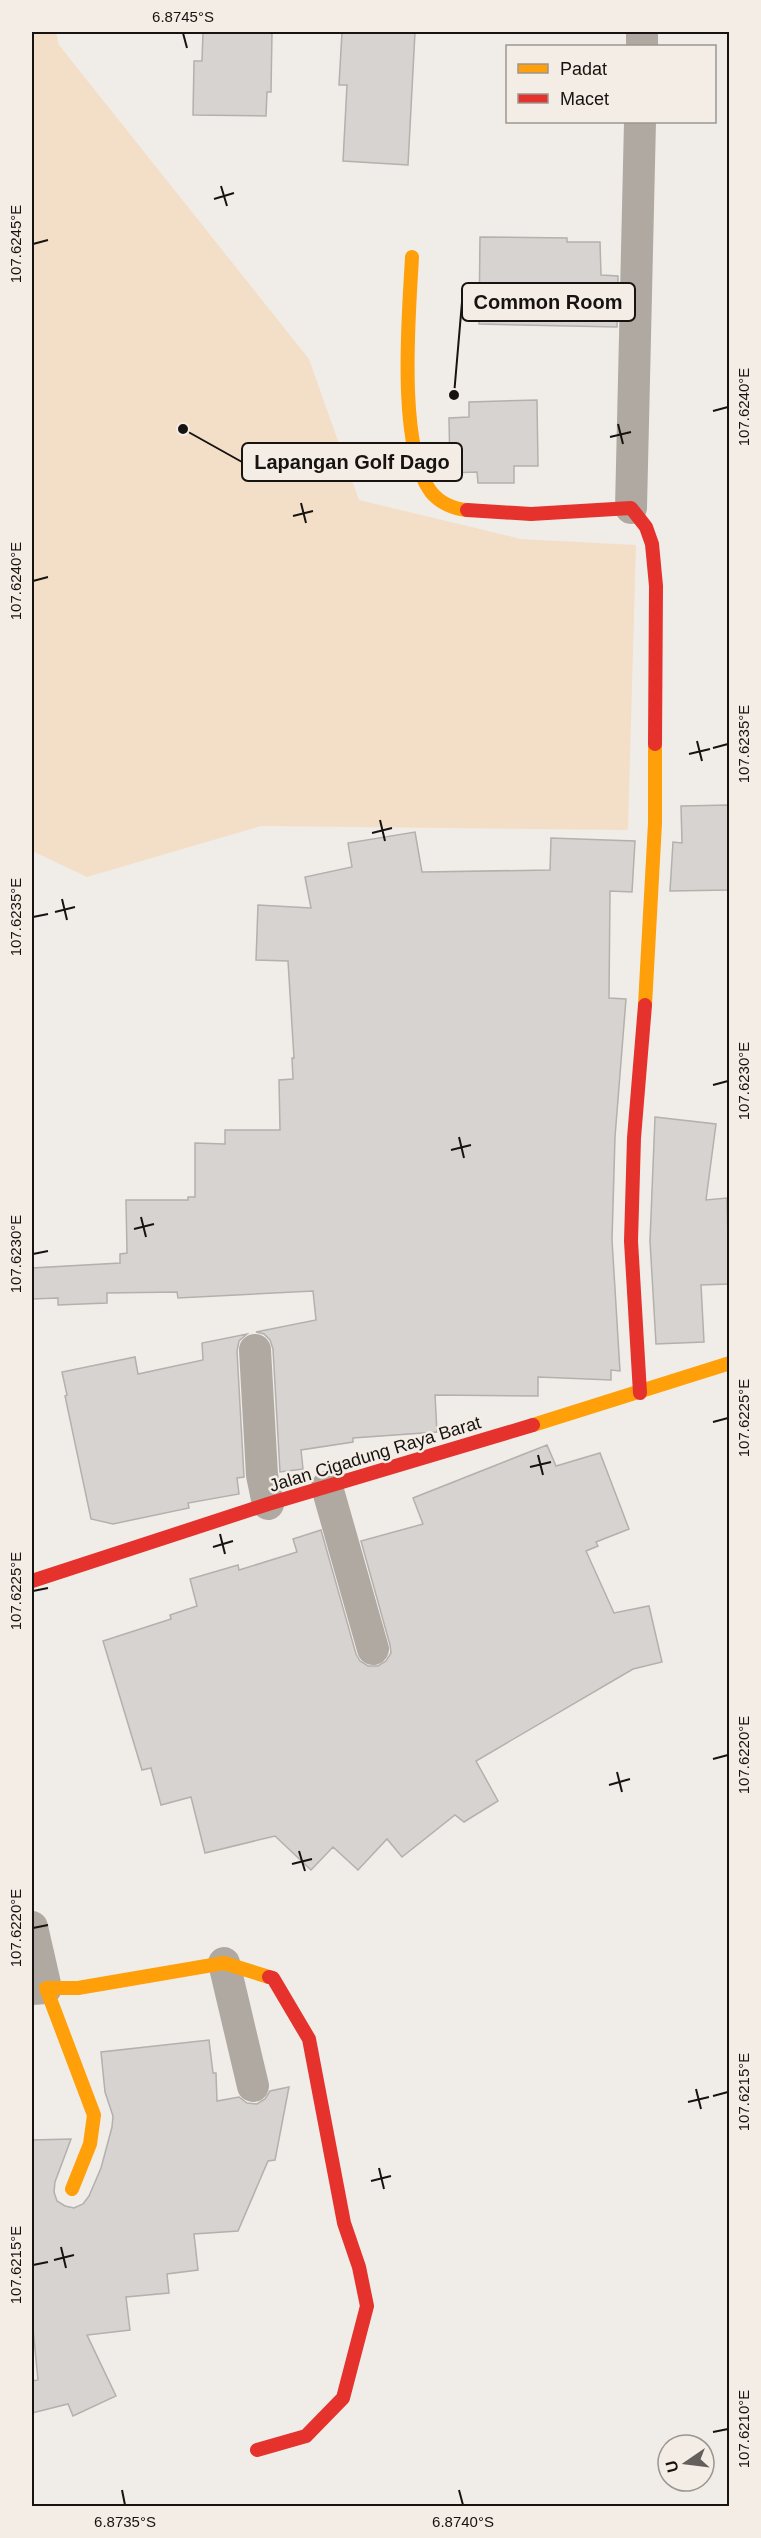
<svg xmlns="http://www.w3.org/2000/svg" width="761" height="2538" font-family="Arial,sans-serif">
<rect width="100%" height="100%" fill="#f0ede8"/>
<path fill="#f3dfc8" d="M 32,32 L 56,32 L 59,45 L 309,359 L 359,500 L 521,539 L 636,545 L 628,830 L 261,826 L 87,877 L 32,851 Z"/>
<path fill="#d6d3d0" stroke="#b3b0ad" stroke-width="1.5" d="M 203,32 L 272,32 L 271,92 L 267,92 L 266,116 L 193,115 L 194,61 L 202,61 Z
M 342,32 L 415,32 L 408,165 L 343,161 L 347,85 L 339,85 Z
M 480,237 L 567,238 L 567,242 L 600,242 L 601,275 L 618,276 L 617,327 L 479,324 Z
M 537,400 L 538,466 L 514,466 L 514,483 L 478,483 L 477,472 L 450,473 L 449,418 L 469,417 L 469,402 Z
M 729,805 L 729,890 L 670,891 L 673,842 L 682,843 L 681,806 Z
M 415,832 L 422,872 L 550,870 L 551,838 L 635,841 L 632,892 L 610,891 L 609,998 L 626,999 L 615,1137 L 612,1240 L 620,1371 L 611,1370 L 611,1380 L 538,1377 L 538,1396 L 435,1395 L 437,1432 L 353,1438 L 353,1442 L 301,1450 L 303,1469 L 280,1472 L 273,1349 L 270,1340 L 264,1334 L 256,1332 L 316,1320 L 313,1291 L 178,1298 L 177,1292 L 107,1293 L 107,1303 L 58,1305 L 58,1298 L 32,1299 L 32,1268 L 120,1263 L 120,1254 L 127,1253 L 126,1200 L 188,1200 L 188,1197 L 195,1197 L 195,1143 L 225,1144 L 225,1130 L 280,1130 L 279,1080 L 293,1079 L 292,1058 L 294,1058 L 288,961 L 256,960 L 258,905 L 311,908 L 305,877 L 352,867 L 348,843 Z
M 655,1117 L 716,1124 L 706,1200 L 727,1198 L 729,1284 L 701,1285 L 704,1342 L 656,1344 L 650,1241 Z
M 247,1334 L 239,1341 L 237,1351 L 244,1477 L 237,1478 L 239,1494 L 188,1503 L 189,1508 L 113,1524 L 91,1519 L 65,1396 L 67,1395 L 62,1372 L 135,1357 L 138,1374 L 203,1360 L 202,1343 Z
M 547,1445 L 556,1466 L 600,1453 L 629,1529 L 596,1542 L 598,1546 L 586,1551 L 614,1613 L 649,1606 L 662,1662 L 633,1669 L 476,1761 L 498,1801 L 464,1822 L 455,1815 L 402,1857 L 387,1839 L 358,1870 L 333,1847 L 311,1870 L 275,1836 L 205,1853 L 191,1797 L 161,1805 L 151,1768 L 142,1770 L 103,1641 L 171,1619 L 170,1615 L 197,1606 L 190,1579 L 238,1565 L 239,1570 L 297,1552 L 293,1539 L 321,1530 L 356,1654 L 360,1661 L 368,1666 L 378,1666 L 386,1661 L 391,1653 L 390,1645 L 361,1541 L 423,1524 L 413,1498 Z
M 209,2040 L 213,2073 L 216,2073 L 217,2101 L 239,2097 L 247,2103 L 257,2104 L 265,2099 L 270,2091 L 289,2087 L 275,2160 L 268,2161 L 238,2231 L 194,2234 L 198,2270 L 167,2274 L 169,2293 L 126,2297 L 130,2330 L 87,2335 L 116,2396 L 73,2416 L 68,2404 L 32,2413 L 32,2381 L 38,2380 L 32,2318 L 32,2140 L 71,2139 L 55,2182 L 54,2192 L 57,2201 L 65,2206 L 74,2208 L 83,2204 L 89,2196 L 101,2168 L 112,2127 L 113,2116 L 105,2092 L 101,2052 Z"/>
<g fill="none" stroke-linecap="round" stroke-linejoin="round">
<path stroke="#afa9a1" stroke-width="32" d="M 642,46 L 642,32
M 631,508 L 640,122
M 255,1350 L 262,1475 L 268,1504
M 327,1487 L 373,1649
M 32,1927 L 46,1988 L 32,1989
M 224,1963 L 253,2086"/>
<path stroke="#ff9f0a" stroke-width="14" d="M 412,257 C 409,313 397,447 431,492 C 440,503 454,509 467,510
M 645,1005 L 655,823 L 655,744
M 533,1425 L 730,1363
M 72,2189 L 90,2144 L 94,2115 L 46,1988 L 78,1988 L 224,1963 L 269,1977"/>
<path stroke="#e5322d" stroke-width="14" d="M 467,510 L 531,514 L 631,508 L 646,527 L 652,544 L 656,586 L 655,744
M 640,1393 L 631,1241 L 634,1138 L 645,1005
M 32,1581 L 268,1504 L 533,1425
M 257,2450 L 306,2436 L 343,2398 L 367,2306 L 359,2267 L 344,2223 L 309,2039 L 273,1978 L 269,1977"/>
</g>
<path fill="none" stroke="#161311" stroke-width="2" d="M 183,33 L 187,48M 221,186 L 227,206M 214,199 L 234,193M 33,244 L 48,240M 713,411 L 728,407M 618,424 L 623,444M 610,437 L 631,432M 301,503 L 306,523M 293,516 L 313,511M 33,581 L 48,577M 697,741 L 702,761M 713,748 L 728,744M 689,754 L 710,749M 380,820 L 385,841M 372,833 L 392,828M 62,899 L 67,920M 55,912 L 75,907M 33,917 L 48,914M 713,1085 L 728,1081M 459,1137 L 464,1158M 451,1150 L 471,1145M 141,1217 L 146,1237M 134,1229 L 154,1224M 33,1254 L 48,1251M 713,1422 L 728,1418M 538,1455 L 543,1475M 530,1467 L 551,1462M 220,1534 L 225,1554M 213,1547 L 233,1541M 33,1591 L 48,1588M 713,1759 L 728,1755M 617,1772 L 622,1792M 609,1785 L 630,1779M 299,1851 L 305,1871M 292,1864 L 312,1859M 33,1928 L 48,1925M 696,2089 L 701,2109M 713,2096 L 728,2092M 688,2102 L 709,2097M 379,2168 L 384,2189M 371,2181 L 391,2176M 61,2247 L 66,2268M 54,2260 L 74,2255M 33,2265 L 48,2262M 713,2432 L 728,2429M 122,2490 L 125,2505M 459,2490 L 463,2505"/>
<g text-anchor="middle" dominant-baseline="central" stroke-width="5" stroke-linejoin="round" paint-order="stroke">
<g font-size="18" fill="#161311" stroke="#f4ede5">
<text transform="translate(375 1454) rotate(-17)">Jalan Cigadung Raya Barat</text>
</g>
</g>
<path fill="none" stroke="#161311" stroke-width="2" d="M454 395L462 302M183 429L242 462"/>
<g fill="#161311" stroke="#f4ede5" stroke-width="2">
<circle cx="454" cy="395" r="6"/>
<circle cx="183" cy="429" r="6"/>
</g>
<g fill="#f4ede5" stroke="#161311" stroke-width="2">
<rect x="462" y="283" width="173" height="38" rx="6"/>
<rect x="242" y="443" width="220" height="38" rx="6"/>
</g>
<g font-size="20" text-anchor="middle" font-weight="bold" fill="#161311">
<text x="548" y="309">Common Room</text>
<text x="352" y="469">Lapangan Golf Dago</text>
</g>
<rect width="761" height="2538" fill="none" stroke="#f4ede5" stroke-width="66"/>
<rect x="506" y="45" width="210" height="78" fill="#f4ede5" stroke="#9b9690" stroke-width="1.5"/>
<rect x="518" y="64" width="30" height="9" fill="#ff9f0a" stroke="#9b9690" stroke-width="1.5"/>
<text x="560" y="75" font-size="18" fill="#161311">Padat</text>
<rect x="518" y="94" width="30" height="9" fill="#e5322d" stroke="#9b9690" stroke-width="1.5"/>
<text x="560" y="105" font-size="18" fill="#161311">Macet</text>
<g transform="translate(686 2463) rotate(256)"><circle r="28" fill="#f4ede5" stroke="#9b9690" stroke-width="1.5"/>
<path d="M0-4.5L10 22L0 15L-10 22Z" fill="#625f5c"/>
<text y="-9" font-size="16" font-weight="bold" text-anchor="middle" fill="#161311">U</text>
</g>
<rect x="33" y="33" width="695" height="2472" fill="none" stroke="#161311" stroke-width="2"/>
<g font-size="15" text-anchor="middle" fill="#161311">
<text x="183" y="22">6.8745°S</text>
<text transform="translate(16 244) rotate(-90)" y="5">107.6245°E</text>
<text transform="translate(744 407) rotate(-90)" y="5">107.6240°E</text>
<text transform="translate(16 581) rotate(-90)" y="5">107.6240°E</text>
<text transform="translate(744 744) rotate(-90)" y="5">107.6235°E</text>
<text transform="translate(16 917) rotate(-90)" y="5">107.6235°E</text>
<text transform="translate(744 1081) rotate(-90)" y="5">107.6230°E</text>
<text transform="translate(16 1254) rotate(-90)" y="5">107.6230°E</text>
<text transform="translate(744 1418) rotate(-90)" y="5">107.6225°E</text>
<text transform="translate(16 1591) rotate(-90)" y="5">107.6225°E</text>
<text transform="translate(744 1755) rotate(-90)" y="5">107.6220°E</text>
<text transform="translate(16 1928) rotate(-90)" y="5">107.6220°E</text>
<text transform="translate(744 2092) rotate(-90)" y="5">107.6215°E</text>
<text transform="translate(16 2265) rotate(-90)" y="5">107.6215°E</text>
<text transform="translate(744 2429) rotate(-90)" y="5">107.6210°E</text>
<text x="125" y="2527">6.8735°S</text>
<text x="463" y="2527">6.8740°S</text>
</g>
</svg>
